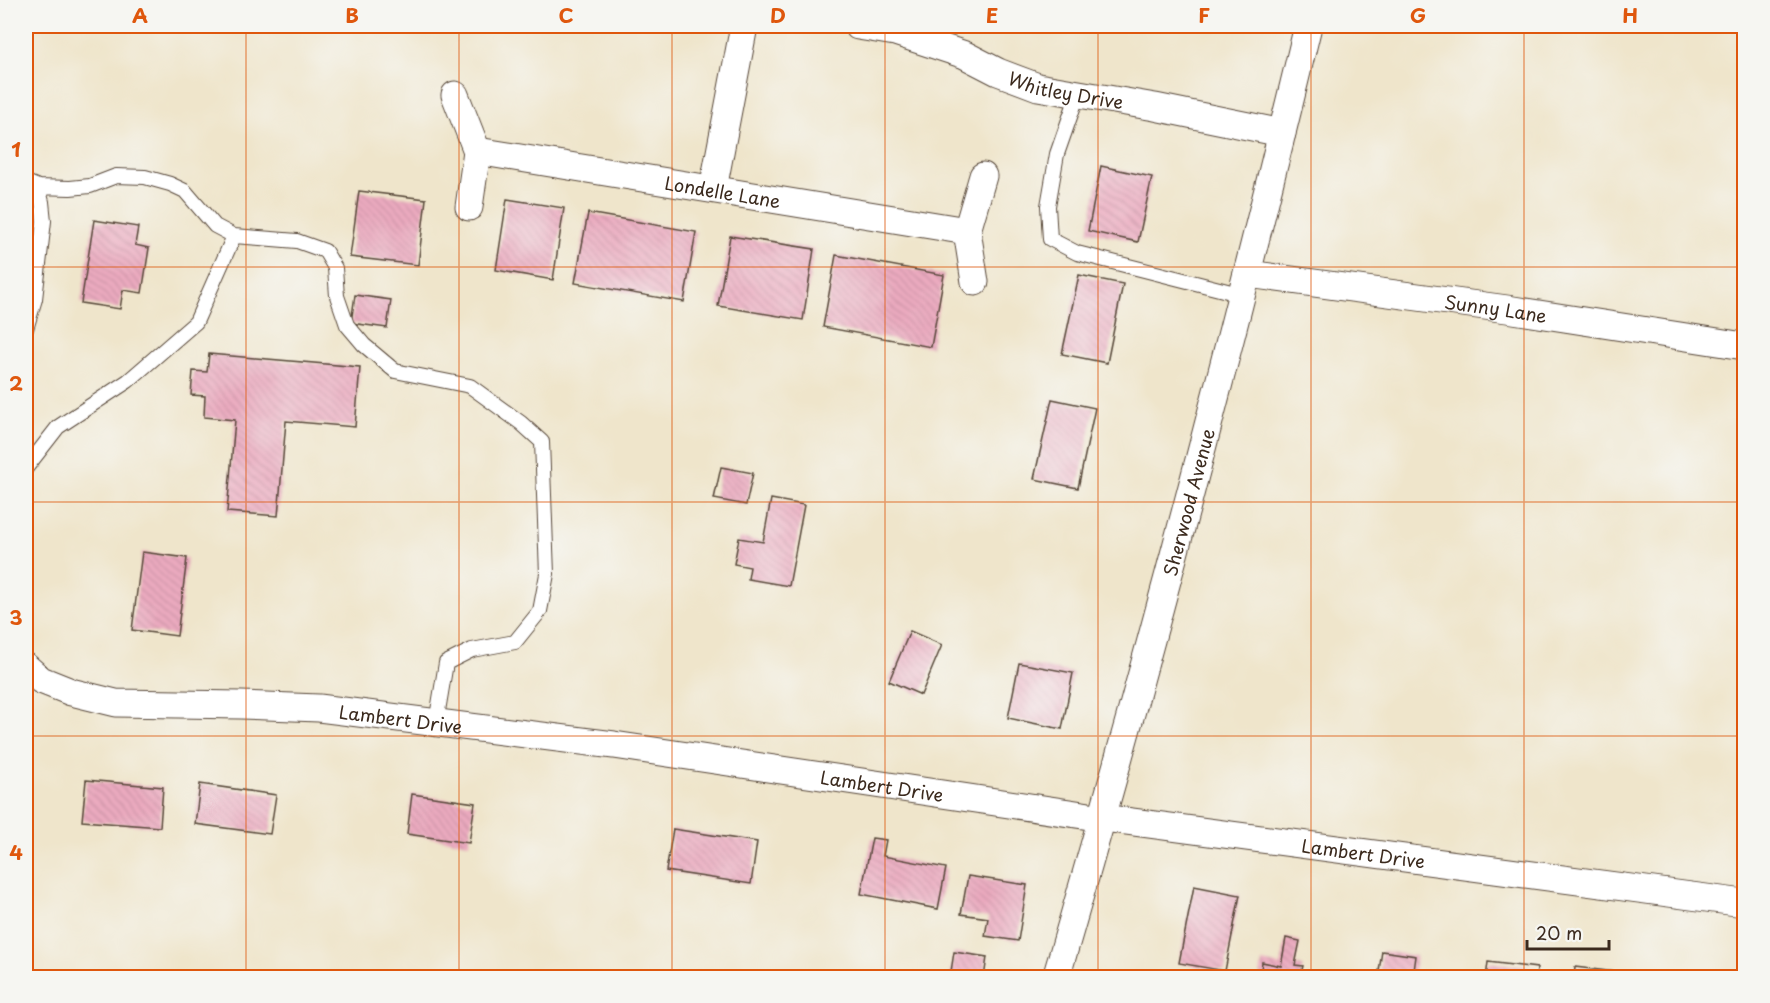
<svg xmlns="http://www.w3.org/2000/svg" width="1770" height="1003" font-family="'Playpen Sans',sans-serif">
<defs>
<pattern id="building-back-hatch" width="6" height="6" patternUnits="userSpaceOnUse" patternTransform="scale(1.5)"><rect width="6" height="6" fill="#ebaabf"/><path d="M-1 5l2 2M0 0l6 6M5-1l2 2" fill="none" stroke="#ca92a4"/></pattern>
</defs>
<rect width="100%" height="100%" fill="#f6f6f2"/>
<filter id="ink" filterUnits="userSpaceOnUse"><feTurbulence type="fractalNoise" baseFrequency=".0167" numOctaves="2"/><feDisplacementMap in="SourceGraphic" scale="12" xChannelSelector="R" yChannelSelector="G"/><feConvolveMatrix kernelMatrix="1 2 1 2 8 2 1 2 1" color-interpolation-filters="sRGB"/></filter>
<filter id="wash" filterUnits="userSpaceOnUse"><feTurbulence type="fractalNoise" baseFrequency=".008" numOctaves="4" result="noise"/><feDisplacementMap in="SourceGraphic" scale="24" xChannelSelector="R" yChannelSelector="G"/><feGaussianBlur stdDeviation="1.35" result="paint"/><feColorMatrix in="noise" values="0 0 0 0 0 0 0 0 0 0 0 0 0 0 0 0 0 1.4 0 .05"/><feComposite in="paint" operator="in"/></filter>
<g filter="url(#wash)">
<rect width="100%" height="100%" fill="#efe5cb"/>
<g id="blocks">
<path fill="url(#building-back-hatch)" d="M 1101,166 L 1152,177 L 1138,242 L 1088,231 Z
M 359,191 L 426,199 L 418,265 L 350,257 Z
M 507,199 L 564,208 L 553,280 L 496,270 Z
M 588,213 L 696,232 L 684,302 L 575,283 Z
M 94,220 L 138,227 L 135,245 L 149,248 L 142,293 L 123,290 L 120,309 L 81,303 Z
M 730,236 L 814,249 L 803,320 L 718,306 Z
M 836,255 L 944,275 L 931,347 L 823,327 Z
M 1079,275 L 1123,284 L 1107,363 L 1062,354 Z
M 355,295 L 391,300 L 387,328 L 351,323 Z
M 209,354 L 360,367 L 355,427 L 286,421 L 278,516 L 227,512 L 235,420 L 204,417 L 205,396 L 191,395 L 193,371 L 207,372 Z
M 1052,399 L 1095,408 L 1078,488 L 1034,479 Z
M 721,467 L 753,473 L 746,505 L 714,499 Z
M 771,499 L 804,505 L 789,586 L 748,579 L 750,567 L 734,564 L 739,538 L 763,542 Z
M 142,552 L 187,558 L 177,636 L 132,630 Z
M 910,631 L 942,645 L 921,695 L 889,681 Z
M 1019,663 L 1073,673 L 1062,729 L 1008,718 Z
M 86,780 L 163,787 L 160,827 L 82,821 Z
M 200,784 L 276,795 L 270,834 L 195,824 Z
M 412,794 L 475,803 L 469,843 L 407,834 Z
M 673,829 L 757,842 L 751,884 L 666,871 Z
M 872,838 L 886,840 L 883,856 L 946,868 L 938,909 L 861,894 Z
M 968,876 L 1027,885 L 1018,941 L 985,936 L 988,918 L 961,914 Z
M 1194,886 L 1240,895 L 1225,971 L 1179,963 Z
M 1286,938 L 1300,941 L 1295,965 L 1303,966 L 1300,978 L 1260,978 L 1262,962 L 1281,966 Z
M 1382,951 L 1416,956 L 1413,978 L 1378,978 Z
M 954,952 L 987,957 L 984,978 L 950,978 Z
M 1488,962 L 1537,968 L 1536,978 L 1486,978 Z
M 1575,967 L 1648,976 L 1648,978 L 1574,978 Z"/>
</g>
</g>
<g filter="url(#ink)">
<use href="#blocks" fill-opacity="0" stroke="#564638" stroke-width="1.5"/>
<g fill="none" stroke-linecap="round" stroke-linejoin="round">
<g stroke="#564638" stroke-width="16">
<path id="service" d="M 1078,94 L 1057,154 L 1048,206 L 1050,239 L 1077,253 L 1243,295
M 26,182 L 38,187 L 70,188 L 90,186 L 116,176 L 145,177 L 170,184 L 185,191 L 215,226 L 234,236 L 297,241 L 325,251 L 335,268 L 337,296 L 347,325 L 364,345 L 395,371 L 470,386 L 521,423 L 542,442 L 547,574 L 540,611 L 515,642 L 472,650 L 446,663 L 436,723
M 26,329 L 35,299 L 44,221 L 42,202 L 38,187
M 26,468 L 58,427 L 128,381 L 196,322 L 234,236"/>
</g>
<g stroke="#564638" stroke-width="29">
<g id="minor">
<path id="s1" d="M 858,26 L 895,32 L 965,55 L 998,72 L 1038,87 L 1155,107 L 1282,133"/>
<path d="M 455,95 L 477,151 L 469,207"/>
<path id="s2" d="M 477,151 L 967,231"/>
<path d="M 713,189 L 744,26"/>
<path id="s3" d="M 1248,274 L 1507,309 L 1744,346"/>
<path d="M 975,282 L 967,231 L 983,176"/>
<path id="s4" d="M 26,667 L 41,680 L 71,692 L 116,703 L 241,705 L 319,708 L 614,745 L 1103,818 L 1744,903"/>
<path id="s5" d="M 1056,978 C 1148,663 1231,345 1308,26"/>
</g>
</g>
<use href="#service" stroke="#fff" stroke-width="14"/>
<use href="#minor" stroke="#fff" stroke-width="27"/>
</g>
</g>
<path fill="none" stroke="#df570d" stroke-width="1.5" stroke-opacity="0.55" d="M 246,26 L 246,978M 459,26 L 459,978M 672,26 L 672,978M 885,26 L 885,978M 1098,26 L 1098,978M 1311,26 L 1311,978M 1524,26 L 1524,978M 26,267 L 1744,267M 26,502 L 1744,502M 26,736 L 1744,736"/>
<g text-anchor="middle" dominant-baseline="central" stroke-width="4.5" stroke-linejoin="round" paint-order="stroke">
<g font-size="18" fill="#3b2a1e" stroke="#f6f6f2">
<text stroke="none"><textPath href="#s1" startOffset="219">Whitley Drive</textPath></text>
<text stroke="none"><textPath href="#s2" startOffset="249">Londelle Lane</textPath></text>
<text stroke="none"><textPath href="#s3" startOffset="250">Sunny Lane</textPath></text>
<text stroke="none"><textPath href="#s5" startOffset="494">Sherwood Avenue</textPath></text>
<text stroke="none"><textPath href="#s4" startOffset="384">Lambert Drive</textPath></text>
<text stroke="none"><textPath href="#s4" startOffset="870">Lambert Drive</textPath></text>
<text stroke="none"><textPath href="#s4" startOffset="1356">Lambert Drive</textPath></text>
</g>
</g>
<rect width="1770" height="1003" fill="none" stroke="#f6f6f2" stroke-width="66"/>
<path d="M1527 940v9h82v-9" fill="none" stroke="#3b2a1e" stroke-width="3"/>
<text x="1536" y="940" font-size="18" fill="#3b2a1e" stroke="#f6f6f2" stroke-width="4.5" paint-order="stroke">20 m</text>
<rect x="33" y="33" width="1704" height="937" fill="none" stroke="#df570d" stroke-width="2"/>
<g font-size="20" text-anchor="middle" font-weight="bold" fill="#df570d">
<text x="140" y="23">A</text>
<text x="352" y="23">B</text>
<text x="566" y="23">C</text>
<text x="778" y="23">D</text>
<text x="992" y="23">E</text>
<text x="1204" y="23">F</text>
<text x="1418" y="23">G</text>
<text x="1630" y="23">H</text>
<text x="16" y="157">1</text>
<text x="16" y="391">2</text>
<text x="16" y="625">3</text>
<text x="16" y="860">4</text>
</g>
</svg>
